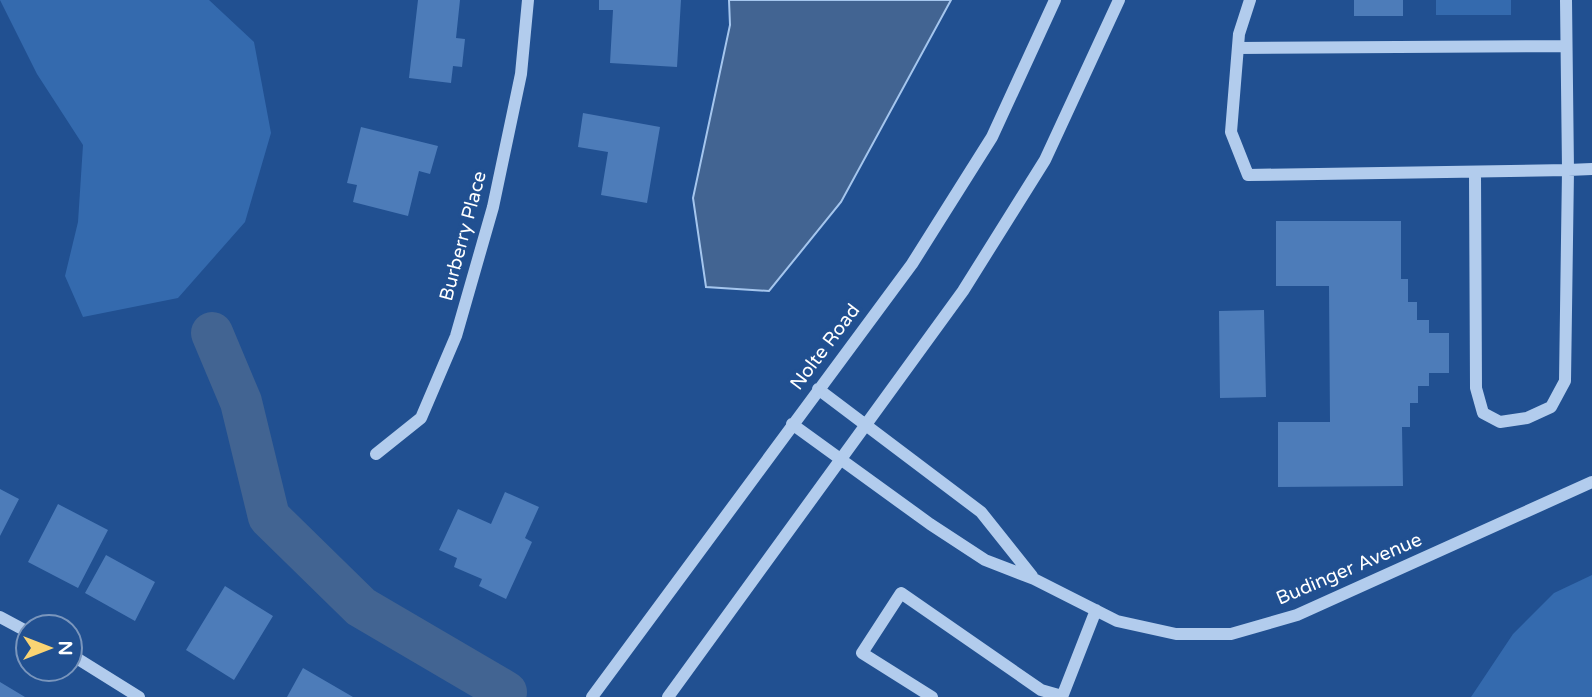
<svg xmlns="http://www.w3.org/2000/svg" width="1592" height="697" font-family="'Varela Round',sans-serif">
<rect width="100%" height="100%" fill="#215091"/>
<path fill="#346aae" d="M 0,0 L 209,0 L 254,42 L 271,133 L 245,222 L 178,298 L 83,317 L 65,276 L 78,222 L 83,145 L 37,74 Z
M 1436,0 L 1511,0 L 1511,15 L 1436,15 Z
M 1592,575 L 1592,697 L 1471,697 L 1513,634 L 1554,593 Z"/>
<path fill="#426492" stroke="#a5c6ee" stroke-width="2" d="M 729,0 L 951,0 L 841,202 L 769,291 L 706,287 L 693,198 L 730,25 Z"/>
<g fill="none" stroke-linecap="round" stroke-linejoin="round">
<path stroke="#426492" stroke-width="42" d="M 212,333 L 241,402 L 269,517 L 361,607 L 506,692"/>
</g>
<path fill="#4d7cb9" d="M 418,0 L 460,0 L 456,38 L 465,39 L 462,67 L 453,66 L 451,83 L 409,78 Z
M 599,0 L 681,0 L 677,67 L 610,63 L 613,10 L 599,10 Z
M 1354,0 L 1403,0 L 1403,16 L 1354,16 Z
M 583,113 L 660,127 L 647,203 L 601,195 L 608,152 L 578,147 Z
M 361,127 L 438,146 L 430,174 L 419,171 L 408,216 L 353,202 L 357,185 L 347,183 Z
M 1276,221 L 1401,221 L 1401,279 L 1408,279 L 1408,302 L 1417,302 L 1417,320 L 1429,320 L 1429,333 L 1449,333 L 1449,373 L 1429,373 L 1429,386 L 1418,386 L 1418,403 L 1410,403 L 1410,427 L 1402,427 L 1403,486 L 1278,487 L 1278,422 L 1330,422 L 1329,286 L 1276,286 Z
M 1264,310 L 1266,397 L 1220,398 L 1219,311 Z
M 0,489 L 19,499 L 0,536 Z
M 505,492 L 539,507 L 525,538 L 532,542 L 506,599 L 479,586 L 482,579 L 454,567 L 457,558 L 439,550 L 458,509 L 491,524 Z
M 58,504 L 108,530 L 78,588 L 28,562 Z
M 106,555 L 155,582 L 135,621 L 85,593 Z
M 225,586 L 273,616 L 234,680 L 186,650 Z
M 303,668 L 353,697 L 287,697 Z
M 0,682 L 25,697 L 0,697 Z"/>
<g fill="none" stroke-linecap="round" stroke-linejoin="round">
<path stroke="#b2cced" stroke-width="12" d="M 1250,0 L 1239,34 L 1231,132 L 1248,175 L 1568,170 L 1566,0
M 1238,48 L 1566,46
M 1475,173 L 1476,388 L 1483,413 L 1500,422 L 1527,418 L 1551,407 L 1565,381 L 1568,170 L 1592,169
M 818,389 L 981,512 L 1032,576
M 792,424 L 930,524 L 985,560 L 1034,579 L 1117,621 L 1176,634 L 1231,634 L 1297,615 L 1592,482
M 376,454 L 421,418 L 456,336 L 493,207 L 521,74 L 528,0
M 0,617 L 28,632
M 70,654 L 139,697
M 592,697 L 912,264 L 992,137 L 1055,0
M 668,697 L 963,291 L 1045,160 L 1119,0
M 932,697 L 862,653 L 901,593 L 1041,690 L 1062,696
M 1062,697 L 1096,610"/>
</g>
<g text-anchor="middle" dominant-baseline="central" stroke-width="7" stroke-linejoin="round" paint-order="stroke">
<g font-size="19" fill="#fff" stroke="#215091">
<text transform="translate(463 236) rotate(-75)">Burberry Place</text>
<text transform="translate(825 347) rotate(-53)">Nolte Road</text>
<text transform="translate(1349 569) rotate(-23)">Budinger Avenue</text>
</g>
</g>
<g transform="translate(49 648) rotate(90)"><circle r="33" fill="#215091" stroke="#7a96bd" stroke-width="2"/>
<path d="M0-5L12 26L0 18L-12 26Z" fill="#fad473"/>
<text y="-10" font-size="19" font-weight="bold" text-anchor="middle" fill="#ffffff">N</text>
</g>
</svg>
